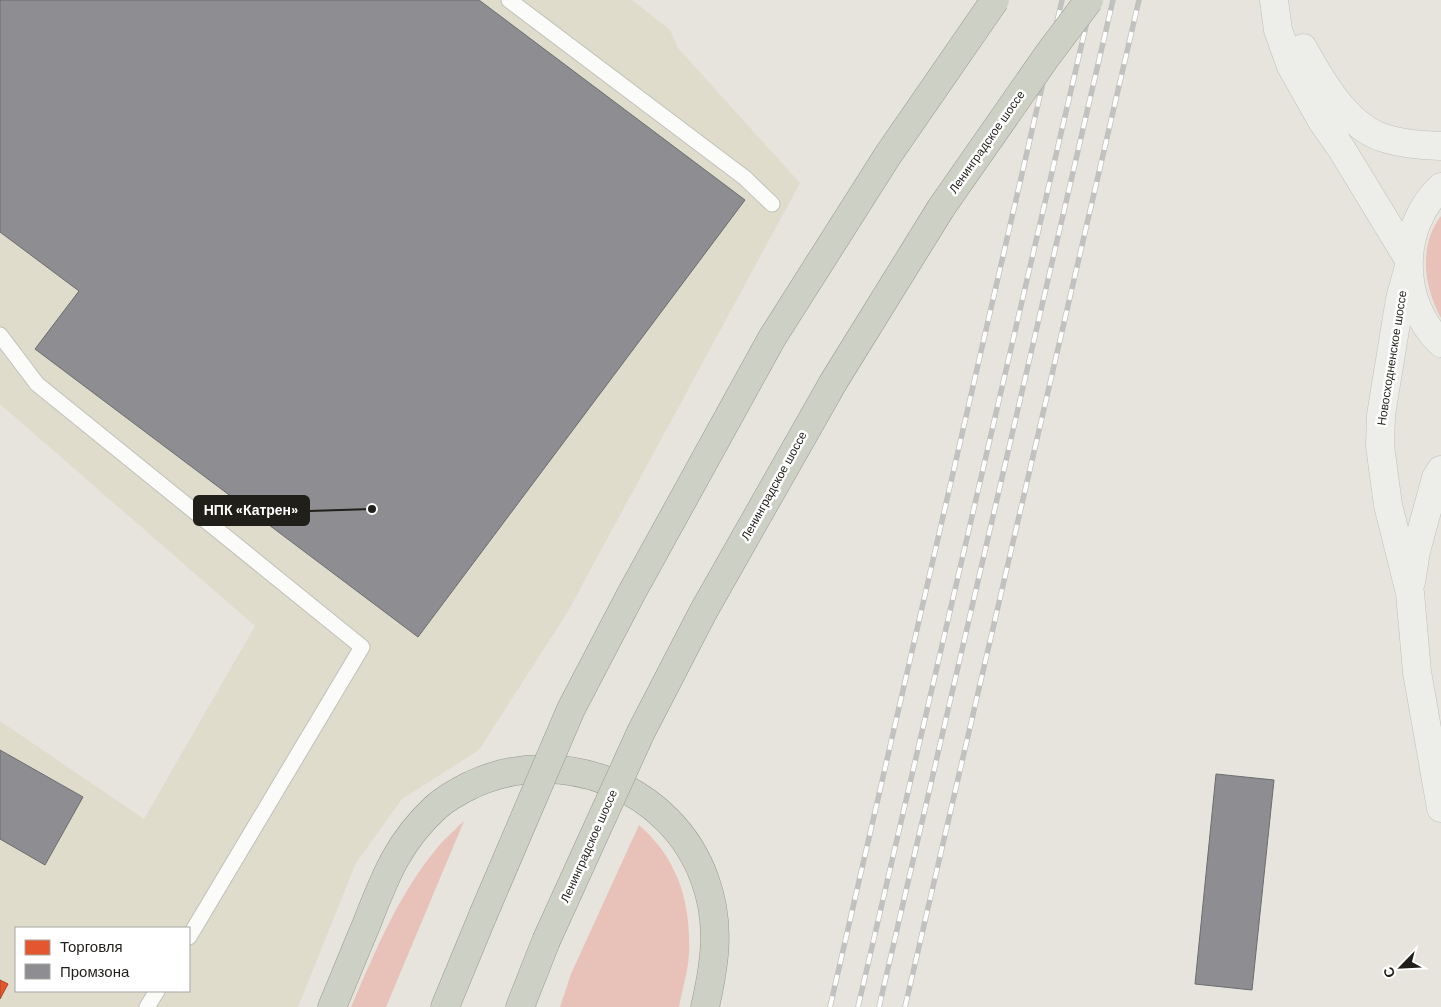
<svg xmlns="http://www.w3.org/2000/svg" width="1441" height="1007" font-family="'DM Sans',sans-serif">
<rect width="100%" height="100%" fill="#e6e4dc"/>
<path fill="#e0dccc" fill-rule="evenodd" d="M 0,0 L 632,0 L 670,30 L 678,48 L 800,183 L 567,613 L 479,750 L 402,799 L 356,863 L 298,1007 L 0,1007 L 0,721 L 144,819 L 255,626 L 0,404 ZM 16,928 L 189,928 L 189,991 L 16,991 Z"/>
<path fill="#e8c1b9" d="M 1441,216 L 1441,318 C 1424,287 1418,246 1441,216 Z
M 464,821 L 386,1007 L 351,1007 C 375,952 398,895 437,848 C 445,838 455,830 464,821 Z
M 639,825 C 678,859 691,902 689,954 C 688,971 682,990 679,1007 L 560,1007 L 571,974 Z"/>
<path fill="#e4572e" stroke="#aa4628" d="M 0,980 L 8,984 L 0,999 Z"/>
<path fill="#8d8d92" stroke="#6d6c6e" d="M 0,0 L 479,0 L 745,200 L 418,637 L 35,349 L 79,291 L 0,232 Z
M 0,750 L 83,797 L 45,865 L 0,839 Z
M 1216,774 L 1274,780 L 1252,990 L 1195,984 Z"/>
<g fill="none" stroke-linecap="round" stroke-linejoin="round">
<g stroke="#c1c0b9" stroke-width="17">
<path id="lane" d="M 509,0 L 745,178 L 772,204
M 0,335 L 37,384 L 362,647 L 189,937
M 147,1007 L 157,991"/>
</g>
<g stroke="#c1c0b9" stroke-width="29">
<path id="secondary" d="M 1274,0 L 1278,30 L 1291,66 L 1322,121 L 1341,148 L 1408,258
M 1303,48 C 1320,79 1347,127 1384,138 C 1402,144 1422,145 1441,146
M 1441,187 C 1398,227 1398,302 1441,343
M 1408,270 L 1400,299 L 1381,415 L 1380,446 L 1388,505 L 1410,593 L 1417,672 L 1441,808
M 1411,582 L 1416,551 L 1436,478 L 1441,470"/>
</g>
<g stroke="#979a8c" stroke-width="29">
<path id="highway" d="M 332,1007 C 344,979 355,951 367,923 C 385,877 398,842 436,807 C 446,798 459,791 471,785 C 560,743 672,786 705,880 C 721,924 715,963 705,1007
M 445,1007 L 483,915
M 520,1007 L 546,941"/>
</g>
<use href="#lane" stroke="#fbfbfa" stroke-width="15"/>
<use href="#secondary" stroke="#edeeea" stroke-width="28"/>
<use href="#highway" stroke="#ccd0c5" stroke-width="28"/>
<g stroke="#c1c1bf" stroke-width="5.5">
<path id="rail" d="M 830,1007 L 1062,0
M 858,1007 L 1092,0
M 879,1007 L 1113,0
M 905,1007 L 1139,0"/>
</g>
<use href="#rail" stroke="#fff" stroke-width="4" stroke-dasharray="11" stroke-linecap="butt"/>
<g stroke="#979a8c" stroke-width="29" stroke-linecap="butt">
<path id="highway-bridge" d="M 483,915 L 571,709 L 631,594 L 772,338 L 888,155 L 995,0
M 546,941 L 641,732 L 703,612 L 834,381 L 941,208 L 1047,56 L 1089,0"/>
</g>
<use href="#highway-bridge" stroke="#ccd0c5" stroke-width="28"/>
</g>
<g text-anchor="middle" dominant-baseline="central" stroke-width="5" stroke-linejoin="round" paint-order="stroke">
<g font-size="12" fill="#211f19" stroke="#fff">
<text transform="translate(987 142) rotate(-55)">Ленинградское шоссе</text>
<text transform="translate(1392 358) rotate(-81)">Новосходненское шоссе</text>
<text transform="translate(774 486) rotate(-61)">Ленинградское шоссе</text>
<text transform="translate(589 846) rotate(-66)">Ленинградское шоссе</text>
</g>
</g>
<path fill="none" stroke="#211f19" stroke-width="2" d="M372 509L309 511"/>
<circle fill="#211f19" stroke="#fff" stroke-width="2" cx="372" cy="509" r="5"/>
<rect fill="#211f19" stroke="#211f19" stroke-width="2" x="194" y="496" width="115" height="29" rx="5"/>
<g font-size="14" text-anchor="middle" font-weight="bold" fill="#fff">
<text x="251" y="515">НПК «Катрен»</text>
</g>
<rect x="15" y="927" width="175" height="65" fill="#ffffff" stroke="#a6a5a3"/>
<rect x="25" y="940" width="25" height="15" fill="#e4572e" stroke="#a6a5a3"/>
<text x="60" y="952" font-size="15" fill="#211f19">Торговля</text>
<rect x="25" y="964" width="25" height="15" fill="#8d8d92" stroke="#a6a5a3"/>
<text x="60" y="977" font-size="15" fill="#211f19">Промзона</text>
<g transform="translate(1401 967) rotate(246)" stroke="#ffffff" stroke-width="4" paint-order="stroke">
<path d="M0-4L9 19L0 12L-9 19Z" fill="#211f19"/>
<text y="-8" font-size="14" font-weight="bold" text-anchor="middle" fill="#211f19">С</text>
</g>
</svg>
